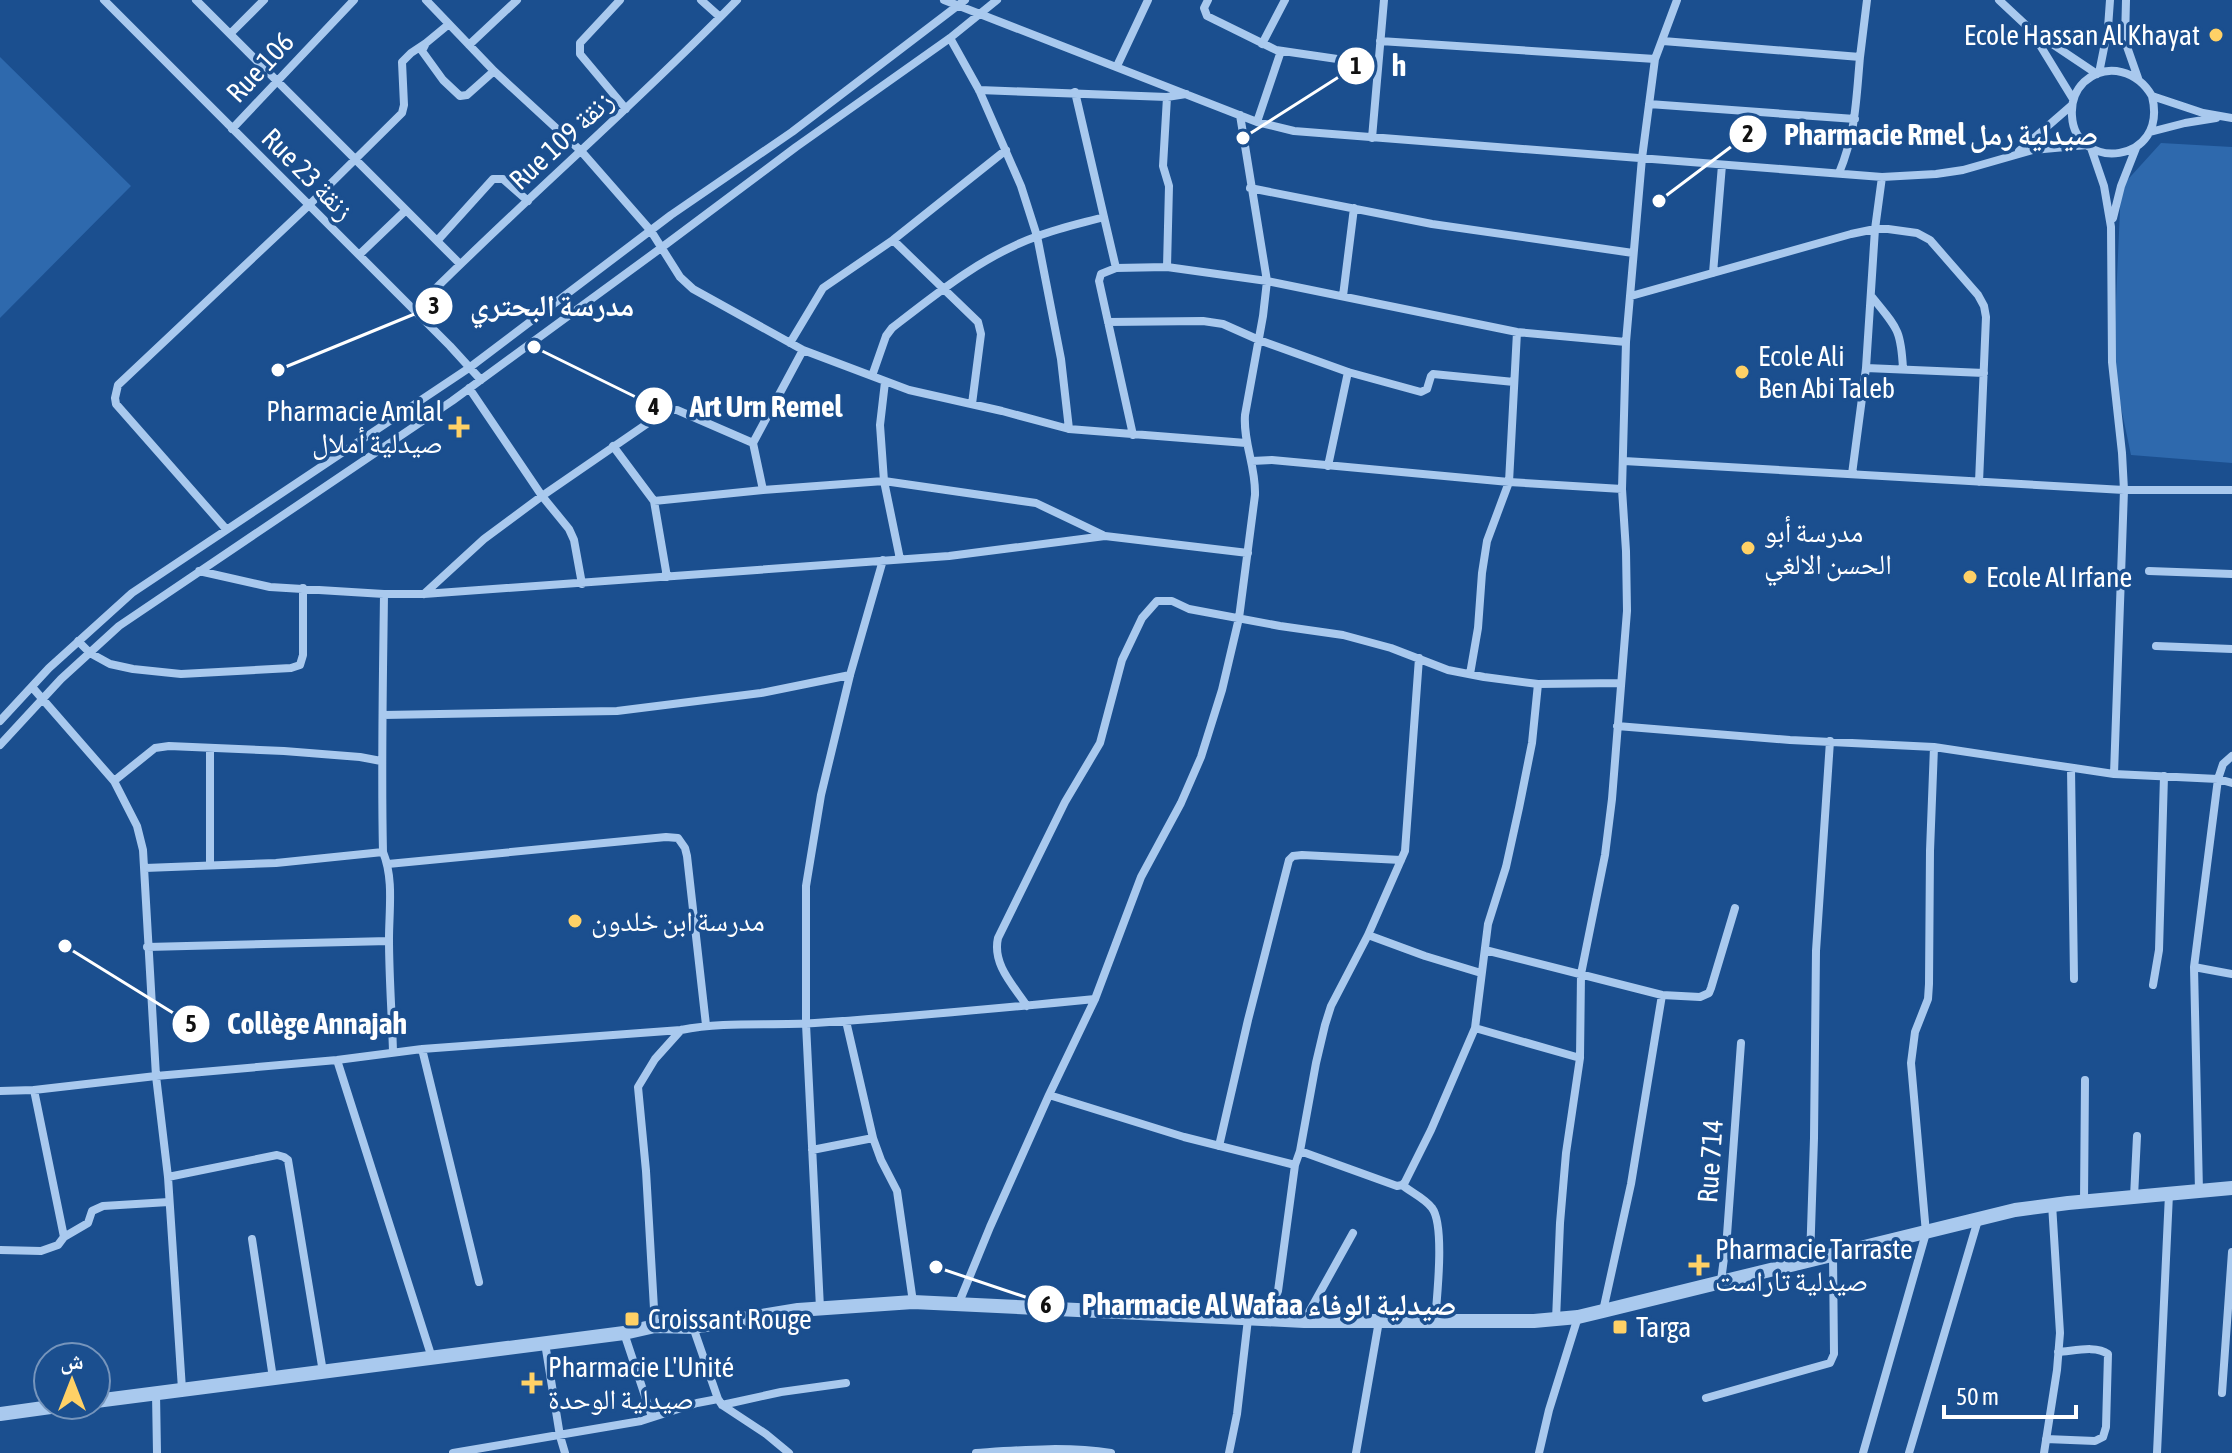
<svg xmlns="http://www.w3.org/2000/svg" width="2232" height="1453" font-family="'Asap Condensed','Noto Naskh Arabic',sans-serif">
<rect width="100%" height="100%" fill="#1b4f8f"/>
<path fill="#2e69ad" d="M 0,57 L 131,186 L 0,318 Z
M 2161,143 L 2232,147 L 2232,463 L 2131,455 L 2113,369 L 2121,187 Z"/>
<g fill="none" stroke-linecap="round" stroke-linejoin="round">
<path stroke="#a9c9ee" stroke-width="8" d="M 104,0 L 450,346 L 481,380
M 196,0 L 460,264
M 426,0 L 494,71 L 581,151 L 651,231 L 680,277 L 693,289 L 803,350 L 909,390 L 1002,411 L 1069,429 L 1246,443
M 620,0 L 580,43 L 580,54 L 626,109
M 701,0 L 720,17
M 944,0 L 1257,122 L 1294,131 L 1882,177 L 1936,174 L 1963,170 L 2033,150 L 2087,145
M 1208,0 L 1204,8 L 1207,16 L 1276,50 L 1378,65
M 1999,0 L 2030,29 L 2097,74
M 2126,0 L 2125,41 L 2138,78
M 449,24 L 426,43 L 422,51 L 443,80 L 460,96 L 467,95 L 494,71
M 230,34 L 264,0
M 2035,37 L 2073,99
M 950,38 L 979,90 L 1021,186 L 1037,236 L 1061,359 L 1069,429
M 1380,41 L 1655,59 L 1642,158 L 1626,342 L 1622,489 L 1626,551 L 1627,611 L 1612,799 L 1605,855 L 1581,974 L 1580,1058 L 1566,1153 L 1560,1223 L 1556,1320
M 1663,41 L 1860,57 C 1856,101 1856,132 1839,173
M 1262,44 L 1285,0
M 469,45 L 517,0
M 1860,57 L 1867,0
M 1655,59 L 1677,0
M 1117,66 L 1148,0
M 2099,73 L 2108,28 L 2110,0
M 979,90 L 1167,97 L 1186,94
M 1075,92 L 1104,217
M 2152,96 C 2169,165 2075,172 2072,116 C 2071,103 2075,91 2084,82 C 2108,61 2138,72 2152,96 L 2203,113 L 2232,118
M 1167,97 L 1163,166 L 1169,186 L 1167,267
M 1649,104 L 1855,119
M 1257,122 L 1281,51
M 232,129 L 354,0
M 2150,132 L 2185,123 L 2216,118
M 1372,138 L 1384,0
M 2091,148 L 2104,186 L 2111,227 L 2112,362 L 2122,453 L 2124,490 L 2114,774
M 2019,151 L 2072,105
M 1250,188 L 1432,224 L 1633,253
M 2113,218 L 2121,186 L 2136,148
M 893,240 L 978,322 L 981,334 L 972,404
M 437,241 L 493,179 L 503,179 L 528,201
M 359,255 L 406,210
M 1713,273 L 1722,165
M 1343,296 L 1354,208
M 1631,296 L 1851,234 L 1875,229 L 1888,229 L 1917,233 L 1930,240 L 1978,295 L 1984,306 L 1986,317 L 1979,482
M 1872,297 C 1897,328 1901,329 1903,369
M 414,310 C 519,204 633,107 737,0
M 1108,322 L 1203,321 L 1223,324 L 1259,340 L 1348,372 L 1421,392 L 1427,389 L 1431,376 L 1433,374 L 1514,382
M 790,343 L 823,288 L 893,240 L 1006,150
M 1866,368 L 1984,373
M 872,376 L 886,336 L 892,328 C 937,293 984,255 1038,236 C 1059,228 1082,223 1104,217 L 1116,268
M 885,382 L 880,425 L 884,481 L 900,559
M 469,388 L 542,496 L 569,529 L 574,540 L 582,584
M 1133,435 L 1099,281 L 1101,274 L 1116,268 L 1167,267 L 1267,281 L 1517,332 L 1626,342
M 753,443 L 803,350
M 613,446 L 654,501 L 667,577
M 1252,461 L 1272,460 L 1509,482 L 1622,489
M 1624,461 L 2124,490 L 2232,490
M 1328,466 L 1348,372
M 1852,474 L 1866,368 L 1875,229 L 1882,177
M 654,501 L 763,490 L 884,481 L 1036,503 L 1103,535
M 226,529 L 116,404 L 115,398 L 118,385 L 309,205 L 402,113 L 404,105 L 402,62 L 411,53 L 426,43
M 199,571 L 270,587 L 384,594 L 424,594 L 949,556 L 1105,536 L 1248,553
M 2149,571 L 2232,574
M 384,594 C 383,680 381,766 383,852 C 394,879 389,910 389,939 C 389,977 392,1014 393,1052
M 424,594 L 484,539 L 542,496 L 667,410 L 677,410 L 753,443 L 763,490
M 78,641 L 90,653 L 110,664 L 133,669 L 181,674 L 291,668 L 300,665 L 303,655 L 303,588
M 2156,646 L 2232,649
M 1470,674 L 1478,628 L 1482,573 L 1487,541 L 1509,482 L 1517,332
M 32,687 L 114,781 L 137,826 L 143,850 L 156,1076 L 168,1177 L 182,1389
M 383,715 L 617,711 L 761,693 L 850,675
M 0,721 L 49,668 L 132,593 L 469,368 L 671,215 L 792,132 L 965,0
M 1617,726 L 1790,740 L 1934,747 L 2114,774 L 2218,779 L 2232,783
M 0,745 L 61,679 L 119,626 L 452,401 L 661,248 L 796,147 L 950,38 L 997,0
M 210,749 L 210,865
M 2071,768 L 2074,979
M 114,781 L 155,748 L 169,746 L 284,751 L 360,757 L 381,761
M 388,864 L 666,837 L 678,838 L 685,848 L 687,856 L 706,1025
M 145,868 L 276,863 L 383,852
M 1368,935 L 1425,956 L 1481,973
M 147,947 L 389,941
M 1485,950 L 1662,995 L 1700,997 L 1709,993 L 1711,988 L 1735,908
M 2194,967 L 2232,974
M 2153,985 L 2159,950 L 2164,776
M 1027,1006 C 1013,985 992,964 998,938 L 1065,802 L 1100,743 L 1122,660 L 1142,618 L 1157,601 L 1172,601 L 1189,609 L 1280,626 L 1343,635 L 1391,648 L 1448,670 L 1484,677 L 1538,684 L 1621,683
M 846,1021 L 873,1138
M 1475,1028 L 1580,1058
M 422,1049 L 479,1282
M 337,1060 L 432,1358
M 34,1090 L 64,1237
M 0,1091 L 34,1090 L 156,1076 L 337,1060 L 422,1049 L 681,1030 C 725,1021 770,1026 815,1023 C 908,1017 1002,1008 1095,999
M 1049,1095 L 1184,1137 L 1295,1165
M 1219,1146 L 1248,1020 L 1289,860 L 1293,856 L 1302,855 L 1401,860
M 812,1150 L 873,1138 L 881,1160 L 897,1191 L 913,1302
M 1300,1151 L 1397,1186 L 1402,1185 C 1411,1192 1426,1199 1432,1208 C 1445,1225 1437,1297 1435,1321
M 168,1177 L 277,1155 L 284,1157 L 288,1160 L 323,1372
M 1402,1185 L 1405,1182 L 1431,1130 L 1475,1028 L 1488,924 L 1506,867 L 1519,808 L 1532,743 L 1538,684
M 2199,1191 L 2194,967 L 2218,779 L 2223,764 L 2232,756
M 2134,1197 L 2137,1136
M 2084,1201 L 2085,1080
M 252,1239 L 273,1378
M 0,1250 L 41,1251 L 58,1245 L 64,1237 L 88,1223 L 92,1211 L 103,1206 L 169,1202
M 1810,1260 L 1814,1138 L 1816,951 L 1830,741
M 1721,1281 L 1727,1235 L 1741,1043
M 958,1305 L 990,1227 L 1049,1095 L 1095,999 L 1141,877 L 1181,803 L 1201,757 L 1222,690 L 1239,618 L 1255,495 C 1256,466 1243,443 1245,415 L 1263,316 L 1267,281 L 1240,115
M 820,1308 L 806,1024 L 806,886 L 821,795 L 850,675 L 883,560
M 1603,1311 L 1631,1184 L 1662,995
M 1262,1318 L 1271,1306 L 1278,1291 L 1295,1165 L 1300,1151 L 1316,1063 L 1325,1025 L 1331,1006 L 1368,935 L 1405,851 L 1419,658
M 1304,1321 L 1353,1233
M 655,1326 L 646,1171 L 638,1087 L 655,1059 L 681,1030
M 693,1327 L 718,1399 L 722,1405 L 766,1434 L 789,1453
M 624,1333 L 652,1417
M 545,1343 L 560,1436 L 565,1453
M 156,1393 L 157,1453
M 2222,1393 L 2232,1252
M 1706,1398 L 1830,1363 L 1834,1354 L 1833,1255
M 722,1405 L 781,1392 L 846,1383
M 2046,1439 L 2095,1441 L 2103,1437 L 2106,1427 L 2108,1354 C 2096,1345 2074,1351 2058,1352
M 453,1453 L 641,1421 L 697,1403 L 718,1399
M 976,1453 C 1021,1450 1066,1446 1111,1453
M 1229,1453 L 1237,1414 L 1248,1319
M 1356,1453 L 1379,1321
M 1539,1453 L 1549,1410 L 1578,1317
M 1863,1453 L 1926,1233 L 1911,1063 L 1915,1032 L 1928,999 L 1929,984 L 1930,851 L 1934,747
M 1909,1453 L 1978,1220
M 2044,1453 L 2057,1370 L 2060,1333 L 2052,1204
M 2157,1453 L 2169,1194"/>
<path stroke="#a9c9ee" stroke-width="14" d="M 96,1401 L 624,1333 L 655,1326 L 693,1327 L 798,1310 L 913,1302 L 1304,1321 L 1534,1321 L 1578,1317 L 1603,1311 L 2015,1210 L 2068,1203 L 2232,1188
M 0,1414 L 65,1405"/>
</g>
<g fill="#ffd166" stroke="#1b4f8f" stroke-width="3">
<circle cx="2216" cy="35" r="8"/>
<circle cx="1742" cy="372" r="8"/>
<path d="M455 415h8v8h8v8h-8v8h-8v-8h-8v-8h8z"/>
<circle cx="1748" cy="548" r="8"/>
<circle cx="1970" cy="577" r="8"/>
<circle cx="575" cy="921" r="8"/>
<path d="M1695 1253h8v8h8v8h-8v8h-8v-8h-8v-8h8z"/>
<rect x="624" y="1311" width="16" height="16" rx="4"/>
<rect x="1612" y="1319" width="16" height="16" rx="4"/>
<path d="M528 1371h8v8h8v8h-8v8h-8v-8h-8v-8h8z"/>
</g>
<g text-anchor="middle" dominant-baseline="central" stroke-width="7" stroke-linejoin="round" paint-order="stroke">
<g font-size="28" fill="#fff" stroke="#1b4f8f" text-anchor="start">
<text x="2200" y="35" text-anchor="end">Ecole Hassan Al Khayat</text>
<text x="1758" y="356">Ecole Ali<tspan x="1758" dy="32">Ben Abi Taleb</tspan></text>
<text x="443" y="411" text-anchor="end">Pharmacie Amlal<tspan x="443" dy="32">صيدلية أملال</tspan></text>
<text x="1764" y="532">مدرسة أبو<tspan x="1764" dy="32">الحسن الالغي</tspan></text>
<text x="1986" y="577">Ecole Al Irfane</text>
<text x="591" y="921">مدرسة ابن خلدون</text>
<text x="1715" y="1249">Pharmacie Tarraste<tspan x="1715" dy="32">صيدلية تاراست</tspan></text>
<text x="648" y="1319">Croissant Rouge</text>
<text x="1636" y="1327">Targa</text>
<text x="548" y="1367">Pharmacie L'Unité<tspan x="548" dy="32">صيدلية الوحدة</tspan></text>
</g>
<g font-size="28" fill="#fff" stroke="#1b4f8f">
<text transform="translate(260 67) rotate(-47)">Rue 106</text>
<text transform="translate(561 140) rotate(-43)">Rue 109 زنقة</text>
<text transform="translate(308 174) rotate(45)">Rue 23 زنقة</text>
<text transform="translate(1710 1161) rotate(-86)">Rue 714</text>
</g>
</g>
<path fill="none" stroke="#fff" stroke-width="3" d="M1243 138L1356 66M1659 201L1748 134M278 370L434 306M534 347L654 406M65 946L191 1024M936 1267L1046 1304"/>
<g fill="#fff" stroke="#1b4f8f" stroke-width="3">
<circle cx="1243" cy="138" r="8"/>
<circle cx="1659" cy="201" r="8"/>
<circle cx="278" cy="370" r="8"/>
<circle cx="534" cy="347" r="8"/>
<circle cx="65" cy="946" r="8"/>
<circle cx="936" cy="1267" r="8"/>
<circle cx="1356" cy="66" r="20"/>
<circle cx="1748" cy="134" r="20"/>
<circle cx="434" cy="306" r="20"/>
<circle cx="654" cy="406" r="20"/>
<circle cx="191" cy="1024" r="20"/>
<circle cx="1046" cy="1304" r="20"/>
</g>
<g font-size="24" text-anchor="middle" font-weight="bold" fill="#111">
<text x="1356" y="74">1</text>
<text x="1748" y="142">2</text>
<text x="434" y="314">3</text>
<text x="654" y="415">4</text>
<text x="191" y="1032">5</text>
<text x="1046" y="1313">6</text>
</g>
<g font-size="30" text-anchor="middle" font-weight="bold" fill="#fff" stroke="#1b4f8f" stroke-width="7" stroke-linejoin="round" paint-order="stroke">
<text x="1399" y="76">h</text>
<text x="1941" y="145">Pharmacie Rmel صيدلية رمل</text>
<text x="552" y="316">مدرسة البحتري</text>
<text x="766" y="417">Art Urn Remel</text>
<text x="317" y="1034">Collège Annajah</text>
<text x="1269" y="1315">Pharmacie Al Wafaa صيدلية الوفاء</text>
</g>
<g transform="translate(72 1381)"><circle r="38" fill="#1b4f8f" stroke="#7695bc" stroke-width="2"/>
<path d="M0-6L14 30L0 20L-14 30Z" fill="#ffd166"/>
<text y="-12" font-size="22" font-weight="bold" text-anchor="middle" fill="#ffffff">ش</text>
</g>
<path d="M1944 1405v12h132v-12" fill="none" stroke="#ffffff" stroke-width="4"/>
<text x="1956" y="1405" font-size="24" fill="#ffffff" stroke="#1b4f8f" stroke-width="6" paint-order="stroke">50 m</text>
</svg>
